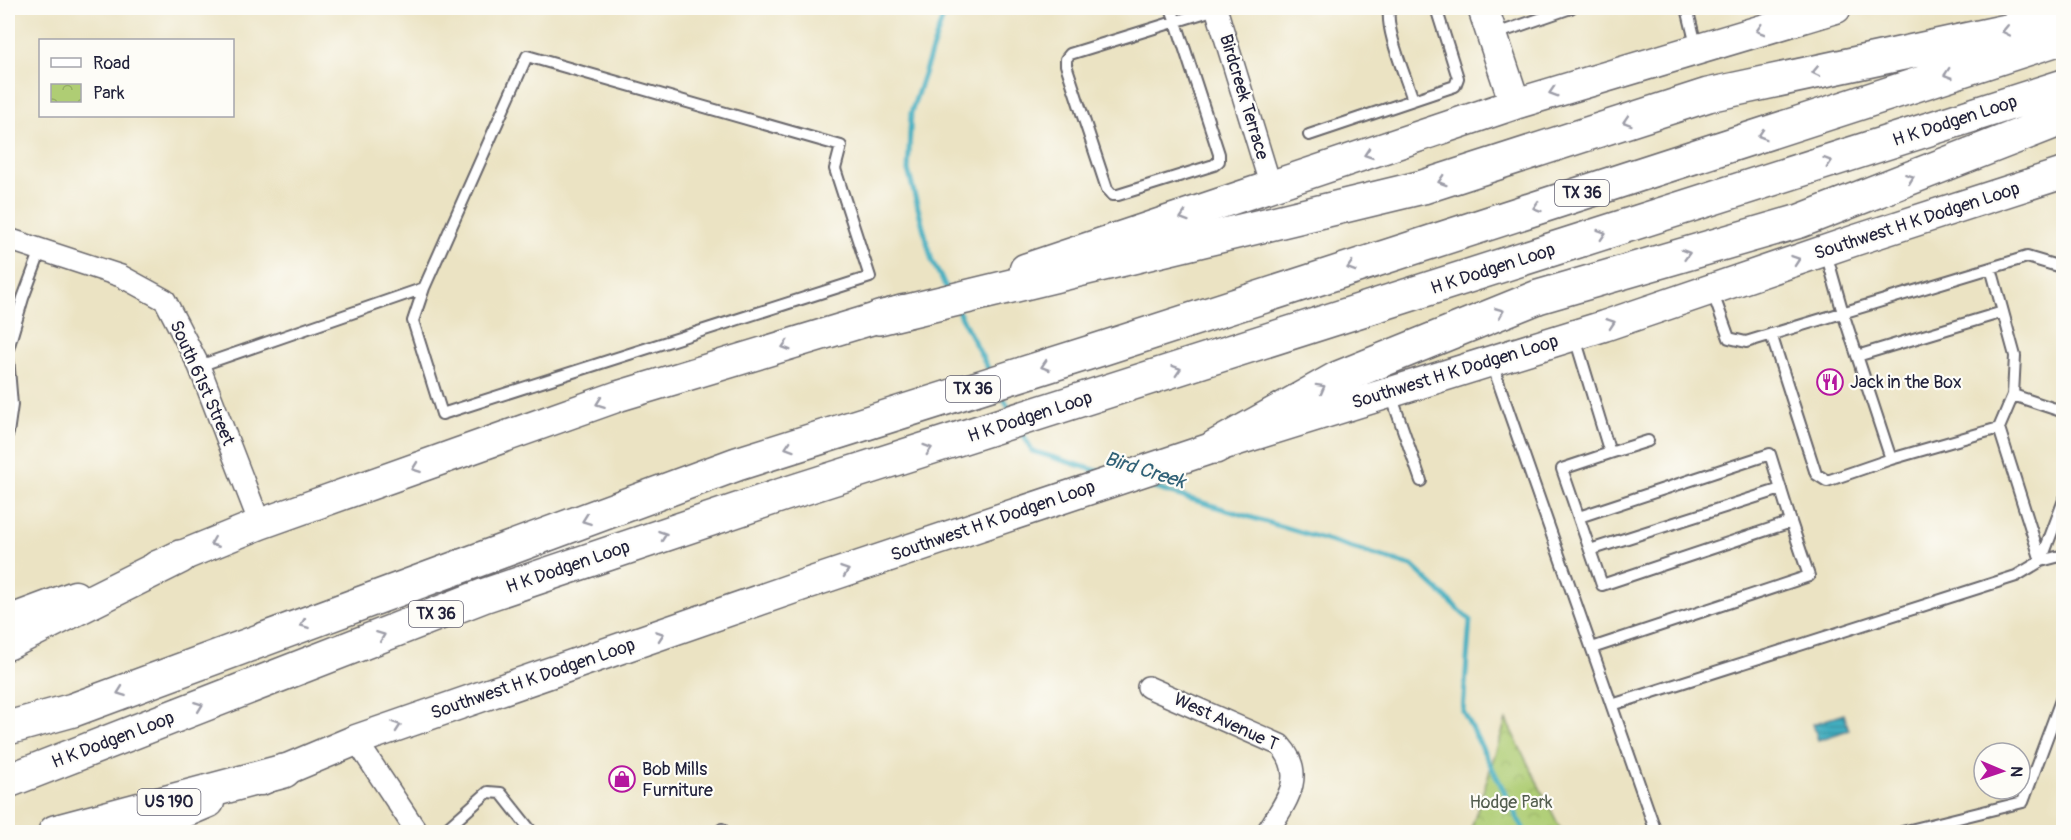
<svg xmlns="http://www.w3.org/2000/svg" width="2071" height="840" font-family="Pangolin,sans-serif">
<defs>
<pattern id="park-crowns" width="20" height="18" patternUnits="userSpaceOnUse" patternTransform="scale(1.5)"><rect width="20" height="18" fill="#afcd74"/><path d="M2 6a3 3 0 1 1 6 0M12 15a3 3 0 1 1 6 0" fill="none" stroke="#96b065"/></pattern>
<pattern id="water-rules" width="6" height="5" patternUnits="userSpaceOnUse" patternTransform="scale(1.5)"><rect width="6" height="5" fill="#42aec0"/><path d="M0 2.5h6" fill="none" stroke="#378d9d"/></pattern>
</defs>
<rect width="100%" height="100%" fill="#fdfcf7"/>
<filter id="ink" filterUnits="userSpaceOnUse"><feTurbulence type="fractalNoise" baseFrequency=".0167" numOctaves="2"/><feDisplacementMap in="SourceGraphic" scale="12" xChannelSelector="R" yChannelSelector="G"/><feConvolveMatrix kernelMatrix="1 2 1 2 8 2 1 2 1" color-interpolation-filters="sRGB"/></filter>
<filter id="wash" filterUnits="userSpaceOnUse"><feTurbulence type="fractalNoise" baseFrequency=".008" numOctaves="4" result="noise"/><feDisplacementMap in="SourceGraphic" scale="24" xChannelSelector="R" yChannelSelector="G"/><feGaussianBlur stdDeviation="1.35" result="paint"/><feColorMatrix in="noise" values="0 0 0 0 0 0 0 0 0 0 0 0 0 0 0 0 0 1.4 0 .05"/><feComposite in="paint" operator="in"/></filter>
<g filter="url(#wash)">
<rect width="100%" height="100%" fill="#ebe3c3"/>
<path fill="url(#park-crowns)" stroke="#687858" stroke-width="1.5" d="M 1506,720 L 1562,832 L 1470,832 Z"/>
<path fill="url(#water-rules)" stroke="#32687e" stroke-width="1.5" d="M 1844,714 L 1849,730 L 1818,740 L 1813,724 Z"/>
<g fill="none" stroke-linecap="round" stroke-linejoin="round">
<path stroke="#42aec0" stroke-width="5" d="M 946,8 L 911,113 L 908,170 L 932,261 L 947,289
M 958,311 L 990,372
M 1001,393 L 1011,412
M 1021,430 L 1032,451 L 1101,472
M 1141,484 L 1412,566 L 1470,620 L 1463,711 L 1525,832"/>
</g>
</g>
<g filter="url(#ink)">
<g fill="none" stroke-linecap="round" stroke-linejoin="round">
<g stroke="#68666b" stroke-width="14">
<path id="lane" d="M 1171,8 L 1176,22 L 1219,154 L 1219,161 L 1214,165 L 1118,195 L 1112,195 L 1107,189 L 1066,65 L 1066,59 L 1070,54 L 1216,9
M 1390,8 C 1383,25 1407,80 1413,100
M 1687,8 L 1697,49
M 1493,35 L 1571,8
M 527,56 L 841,146 L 835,169 L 870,277 L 442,414 L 413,321 L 424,288 Z
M 1309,135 L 1455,86 L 1458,78 L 1436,8
M 1991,268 L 2015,356 L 2013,395 L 2064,412
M 1712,291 L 1729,338 L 1746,342 L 2027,257 L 2064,268
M 1771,334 L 1816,474 L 1827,481 L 1891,459 L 1843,313 L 1826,253
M 1575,338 L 1610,453 L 1648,441
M 8,349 L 23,298 L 41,250
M 1857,356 L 2003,312
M 8,357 L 12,405 L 8,433
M 1492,364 L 1656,832
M 199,366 L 424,288
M 1391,395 L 1421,481
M 1999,428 L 2013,395
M 1891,459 L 1999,428 L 2041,561 L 2064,555
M 1579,517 L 1770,454 L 1791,522
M 1590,550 L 1781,489
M 1592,648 L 1809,576 L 1791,522 L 1602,585 L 1562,469 L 1610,453
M 1612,705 L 2016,576 L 2041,561 L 2064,500
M 443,832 L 488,792 L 501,793 L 532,832
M 718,832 L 722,829
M 1902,832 L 2023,802 L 2064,692"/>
</g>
<g stroke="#68666b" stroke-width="24">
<path id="street" d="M 1216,8 L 1271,187
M 8,239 L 121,276 L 165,300 L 199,366 L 260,524
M 1148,687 L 1280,745 C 1308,776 1285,803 1267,832
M 356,740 L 417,832"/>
</g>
<g stroke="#68666b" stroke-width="33">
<path id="secondary" d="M 1483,8 L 1515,104
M 1025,269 L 1515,104 L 1836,8
M 157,566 L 260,524 L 619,396 L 903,310
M 8,621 L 75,596
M 261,780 L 356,740 L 800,586 L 1215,447 L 1604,326 L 1856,240 L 2064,173
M 138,832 L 209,802"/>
</g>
<g stroke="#68666b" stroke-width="36">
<path id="highway" d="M 879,318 L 1423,187 L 1708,95 L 2058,20
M 1215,447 L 1338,378 L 1538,297 L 1800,221 L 2064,118
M 8,643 L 180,557
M 8,728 L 73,710 L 737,464 L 1101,349 L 2064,37
M 8,781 L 483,596 L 782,495 L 2064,86
M 55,832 L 284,771"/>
</g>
<use href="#lane" stroke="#fff" stroke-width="10"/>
<use href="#street" stroke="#fff" stroke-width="21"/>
<use href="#secondary" stroke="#fff" stroke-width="30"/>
<use href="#highway" stroke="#fff" stroke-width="33"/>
</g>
<defs><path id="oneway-chevron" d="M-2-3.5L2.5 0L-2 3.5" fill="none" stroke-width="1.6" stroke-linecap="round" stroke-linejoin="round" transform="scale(1.5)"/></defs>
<g stroke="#9c9ca7">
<use href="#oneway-chevron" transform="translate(1760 30) rotate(163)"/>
<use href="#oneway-chevron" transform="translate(2006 31) rotate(168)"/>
<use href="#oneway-chevron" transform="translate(1816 72) rotate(168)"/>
<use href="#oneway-chevron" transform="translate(1948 74) rotate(162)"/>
<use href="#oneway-chevron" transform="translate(1553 92) rotate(163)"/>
<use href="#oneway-chevron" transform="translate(1627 121) rotate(162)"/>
<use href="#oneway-chevron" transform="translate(1762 135) rotate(162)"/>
<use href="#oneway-chevron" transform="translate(1368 154) rotate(161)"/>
<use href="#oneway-chevron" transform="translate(1828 162) rotate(-18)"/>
<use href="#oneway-chevron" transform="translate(1910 178) rotate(-21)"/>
<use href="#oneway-chevron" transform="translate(1442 181) rotate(162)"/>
<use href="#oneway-chevron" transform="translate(1537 207) rotate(162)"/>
<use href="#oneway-chevron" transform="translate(1184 217) rotate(162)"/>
<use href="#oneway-chevron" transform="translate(1602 234) rotate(-18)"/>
<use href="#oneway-chevron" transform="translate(1686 254) rotate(-16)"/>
<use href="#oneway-chevron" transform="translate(1796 260) rotate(-19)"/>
<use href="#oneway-chevron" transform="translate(1351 267) rotate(162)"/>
<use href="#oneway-chevron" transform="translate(1500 312) rotate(-22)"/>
<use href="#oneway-chevron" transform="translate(1611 323) rotate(-19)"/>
<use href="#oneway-chevron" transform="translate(786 346) rotate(163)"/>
<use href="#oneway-chevron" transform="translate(1045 366) rotate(162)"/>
<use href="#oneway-chevron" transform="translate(1177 370) rotate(-18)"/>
<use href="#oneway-chevron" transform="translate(1321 388) rotate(-29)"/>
<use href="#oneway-chevron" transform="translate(600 403) rotate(160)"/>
<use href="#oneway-chevron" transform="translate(789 447) rotate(162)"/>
<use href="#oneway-chevron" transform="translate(928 449) rotate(-18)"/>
<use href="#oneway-chevron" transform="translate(416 468) rotate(160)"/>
<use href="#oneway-chevron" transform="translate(586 520) rotate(160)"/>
<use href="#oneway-chevron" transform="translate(663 535) rotate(-19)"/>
<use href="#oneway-chevron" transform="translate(214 543) rotate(158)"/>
<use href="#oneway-chevron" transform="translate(845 571) rotate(-19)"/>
<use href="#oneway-chevron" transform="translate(304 624) rotate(160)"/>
<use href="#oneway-chevron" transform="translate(660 635) rotate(-19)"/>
<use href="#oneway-chevron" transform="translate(381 636) rotate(-21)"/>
<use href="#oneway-chevron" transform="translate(121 692) rotate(160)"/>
<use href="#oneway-chevron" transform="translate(199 706) rotate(-21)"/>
<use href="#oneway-chevron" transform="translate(397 726) rotate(-19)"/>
</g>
</g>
<defs>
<g id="restaurant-ring" transform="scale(1.35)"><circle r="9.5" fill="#fdfcf7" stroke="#b5179e" stroke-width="1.5"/><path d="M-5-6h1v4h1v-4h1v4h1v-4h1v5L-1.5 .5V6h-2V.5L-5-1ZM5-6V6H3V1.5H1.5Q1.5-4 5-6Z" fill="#b5179e"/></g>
<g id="shop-ring" transform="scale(1.35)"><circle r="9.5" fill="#fdfcf7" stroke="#b5179e" stroke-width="1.5"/><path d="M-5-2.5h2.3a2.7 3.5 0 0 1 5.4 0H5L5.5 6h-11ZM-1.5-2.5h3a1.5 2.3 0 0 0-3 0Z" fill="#b5179e"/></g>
</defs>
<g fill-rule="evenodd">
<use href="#restaurant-ring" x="1830" y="382"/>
<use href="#shop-ring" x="622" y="779"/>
</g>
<g text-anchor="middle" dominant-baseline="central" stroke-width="4.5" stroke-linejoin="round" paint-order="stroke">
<g fill="#fdfcf7" stroke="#646373" stroke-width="1.5">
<rect x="1555" y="180" width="54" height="26" rx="4.5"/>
<rect x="946" y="376" width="54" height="26" rx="4.5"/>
<rect x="409" y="601" width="54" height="26" rx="4.5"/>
<rect x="137.5" y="789" width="63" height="26" rx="4.5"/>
</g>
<g font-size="16" font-weight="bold" fill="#22223b">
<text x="1582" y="193">TX 36</text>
<text x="973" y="389">TX 36</text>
<text x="436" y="614">TX 36</text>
<text x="169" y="802">US 190</text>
</g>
<g font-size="18" fill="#22223b" stroke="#fdfcf7">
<text transform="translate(1244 97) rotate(73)">Birdcreek Terrace</text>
<text transform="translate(1955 121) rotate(-18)">H K Dodgen Loop</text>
<text transform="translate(1917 221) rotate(-18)">Southwest H K Dodgen Loop</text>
<text transform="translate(1493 269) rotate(-18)">H K Dodgen Loop</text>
<text transform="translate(1455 372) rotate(-17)">Southwest H K Dodgen Loop</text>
<text transform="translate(202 383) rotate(66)">South 61st Street</text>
<text transform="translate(1030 417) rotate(-18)">H K Dodgen Loop</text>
<text transform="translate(993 521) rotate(-19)">Southwest H K Dodgen Loop</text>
<text transform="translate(568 567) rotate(-19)">H K Dodgen Loop</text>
<text transform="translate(533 679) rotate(-19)">Southwest H K Dodgen Loop</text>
<text transform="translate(1226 722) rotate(25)">West Avenue T</text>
<text transform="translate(113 740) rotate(-21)">H K Dodgen Loop</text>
</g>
<g font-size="18" fill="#22223b" stroke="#fdfcf7" text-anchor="start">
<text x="1850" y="382">Jack in the Box</text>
<text x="642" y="769">Bob Mills<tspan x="642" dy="21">Furniture</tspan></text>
</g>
<g font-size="18" fill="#535e4f" stroke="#fdfcf7">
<text x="1511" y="802">Hodge Park</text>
</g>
<g font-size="20" font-style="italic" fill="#306177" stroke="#fdfcf7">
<text transform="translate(1145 470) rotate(17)">Bird Creek</text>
</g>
</g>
<rect width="2071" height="840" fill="none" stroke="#fdfcf7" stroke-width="30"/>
<rect x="39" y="39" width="195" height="78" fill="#fdfcf7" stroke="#a5a5ac" stroke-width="1.5"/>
<rect x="51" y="58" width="30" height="9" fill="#ffffff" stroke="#a5a5ac" stroke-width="1.5"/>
<text x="93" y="69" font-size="18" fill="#22223b">Road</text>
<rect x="51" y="84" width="30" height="18" fill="url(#park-crowns)" stroke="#a5a5ac" stroke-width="1.5"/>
<text x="93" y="99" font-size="18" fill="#22223b">Park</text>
<g transform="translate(2002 771) rotate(92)"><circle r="28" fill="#fdfcf7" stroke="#a5a5ac" stroke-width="1.5"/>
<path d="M0-4.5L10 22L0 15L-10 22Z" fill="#b5179e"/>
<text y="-9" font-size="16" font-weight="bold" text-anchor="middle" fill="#22223b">N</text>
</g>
</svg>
